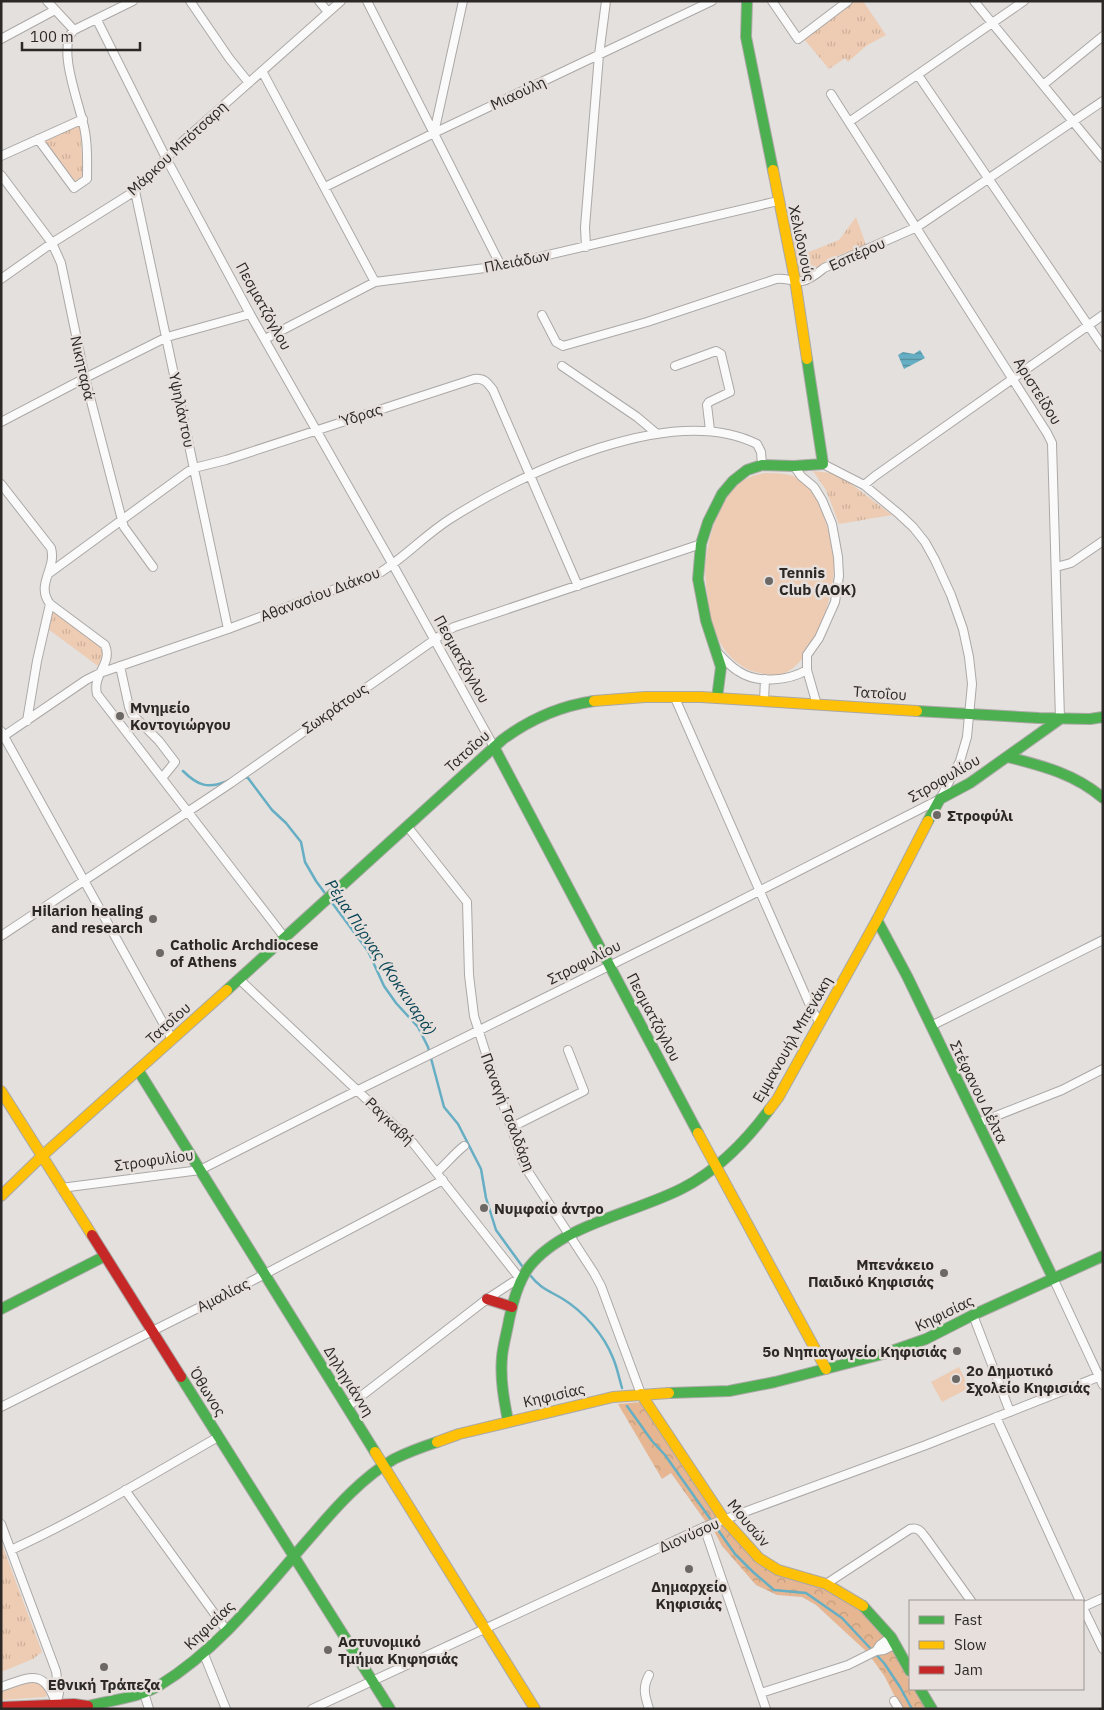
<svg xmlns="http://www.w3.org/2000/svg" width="1104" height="1710" font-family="'IBM Plex Sans',sans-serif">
<defs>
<pattern id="forest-crowns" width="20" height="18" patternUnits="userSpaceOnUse" patternTransform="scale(1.25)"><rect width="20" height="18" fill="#e5b691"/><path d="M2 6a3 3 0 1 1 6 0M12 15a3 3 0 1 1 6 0" fill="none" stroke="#c59c7d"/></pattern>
<pattern id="park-tufts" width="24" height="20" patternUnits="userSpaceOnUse" patternTransform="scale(1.25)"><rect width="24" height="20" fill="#eeccb3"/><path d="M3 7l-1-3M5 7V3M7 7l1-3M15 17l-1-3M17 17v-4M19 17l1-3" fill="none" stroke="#ccaf9a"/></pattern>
<pattern id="water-rules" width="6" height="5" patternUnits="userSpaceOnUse" patternTransform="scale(1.25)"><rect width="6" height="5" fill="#66aec3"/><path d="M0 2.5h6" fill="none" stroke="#548e9e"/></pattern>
</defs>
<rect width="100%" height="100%" fill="#e3e0de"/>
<path fill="#eeccb3" d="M 765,473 C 778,473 794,473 805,482 C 821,496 833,542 834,563 C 835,593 815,660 785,673 C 778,677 767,675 760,673 C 755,672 750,671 745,668 C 720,653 712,630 708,602 C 707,591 705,579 705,568 C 707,542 716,507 735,487 C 743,478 754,475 765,473 Z
M 959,1367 L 969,1388 L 942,1402 L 931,1382 Z
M 30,1682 L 42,1684 L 47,1695 L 45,1697 L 1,1700 L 1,1692 Z"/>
<path fill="url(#forest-crowns)" d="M 642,1402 L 724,1524 L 753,1559 L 773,1573 L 808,1582 L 831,1591 L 866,1615 L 881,1632 L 910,1681 L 910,1689 L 914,1689 L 925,1709 L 901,1709 L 885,1677 L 868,1653 L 816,1605 L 802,1597 L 777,1595 L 756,1585 L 722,1546 L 714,1531 L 703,1518 L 671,1473 L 662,1479 L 618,1404 Z"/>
<path fill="url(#park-tufts)" d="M 854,1 L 863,1 L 886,35 L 866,46 L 848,62 L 845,58 L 829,69 L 804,39 Z
M 80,123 L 83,176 L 75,181 L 43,139 Z
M 856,217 L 866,245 C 854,250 828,258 819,266 C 812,271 809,277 799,275 L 791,238 L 799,237 L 804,254 L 839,240 Z
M 813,471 L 831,473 L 842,477 L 892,515 L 839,524 L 826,490 Z
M 53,611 L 100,645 L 103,654 L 98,666 L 48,629 Z
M 1,1542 L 42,1652 L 33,1659 L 1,1672 Z"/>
<path fill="url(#water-rules)" d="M 920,350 L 925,358 L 904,369 L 898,355 L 903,352 L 914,354 Z"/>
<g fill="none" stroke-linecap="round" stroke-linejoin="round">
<path stroke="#66aec3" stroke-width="2.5" d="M 183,771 C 198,786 208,789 228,781
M 243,777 L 248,778 L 272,810 L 286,823 L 301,842 L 305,862 L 316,881 L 327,896
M 330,900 L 368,951 L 384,986 L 396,1003 L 418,1027 L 428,1047 L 444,1107 L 458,1124 L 481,1169 L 486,1198 L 496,1230 L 525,1270
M 529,1274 C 541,1289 548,1290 563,1299 C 584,1312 604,1335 613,1358 C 617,1367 619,1378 622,1388
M 627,1406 L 652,1441 L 665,1455 L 735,1554 L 753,1572 L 774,1590 L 806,1593 L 842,1618 L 884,1663 L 900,1687 L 912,1709"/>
<g stroke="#aba8a6" stroke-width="10">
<path id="street" d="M 47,1 L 74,30
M 190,1 L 229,58 L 249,83
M 319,1 L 328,12
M 367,1 L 501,266
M 772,1 L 798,39 L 848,1
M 974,1 L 1103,158
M 97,20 L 166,158 L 250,314 L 393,565 L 494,747
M 1,39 L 55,10
M 262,71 L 375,282
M 918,75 L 1103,347
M 1043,85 L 1103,36
M 831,94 L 1047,433 L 1052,443 L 1060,719
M 849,122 L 1024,1
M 434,133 L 463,1
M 38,139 L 74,188 L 87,179 C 87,164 88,147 85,132 C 82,110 55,47 74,30 L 133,1
M 1,156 L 83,119
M 1,175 L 52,243 L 61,263 L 85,378 L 122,520 L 124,527 L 153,567
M 325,187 L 434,133 L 712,1
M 135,191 L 228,629
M 586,247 L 585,227 L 599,55 L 606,1
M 1,279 L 52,243 L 135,191 L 181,143 L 341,1
M 542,315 L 556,342 L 563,346 L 647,322 L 776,279 C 786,278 795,282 802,281 C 810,280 818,273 824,268 L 917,227 L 1103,101
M 265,339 L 375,282 L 501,266 L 778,201
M 562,366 L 637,417 L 656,433
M 675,366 L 716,351 L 721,354 L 730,392 L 709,402 L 707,405 L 710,430
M 1,422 L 85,378 L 167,337 L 250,314
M 794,466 L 801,476 L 814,487 L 822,500 L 832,524 L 838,557 L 839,576 L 835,602 L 819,638 L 807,655 L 807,670 L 817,705
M 1,484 L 51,548 C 57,569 35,584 50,604 L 105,645 C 113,664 92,674 97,694 L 285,938
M 864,485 L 875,476 L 1103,315
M 1056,567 L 1071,563 L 1103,541
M 48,574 L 186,473 L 194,468 L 226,460 L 474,379 C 484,378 487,382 493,390 L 578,586
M 717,652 C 723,658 730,666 738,671 C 757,684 788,681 807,670
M 120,666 L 129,707 L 132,714 L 159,741 L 175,762 L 162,778
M 675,698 L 812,1010 L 820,1023
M 764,701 L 765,679
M 27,721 L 37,661 L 50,604
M 1,731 L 172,1039
M 1,738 L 86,680 L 100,673 L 228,629 L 381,572 C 405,557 425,535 450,519 C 522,473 672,401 757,444 L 761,452 L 762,465
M 407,826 L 467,902 L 469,975 L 474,1016 L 493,1076 L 523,1161 L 529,1173 L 594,1273 L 601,1286 L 641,1394
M 1,936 L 231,783 L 444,633 L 454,627 L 701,544
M 239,979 L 413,1143 L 521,1280 L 513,1282 L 487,1299 L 347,1407
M 931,1026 L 1103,940
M 978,1123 L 1062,1090 L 1103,1069
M 512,1127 L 584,1091 L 568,1050
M 437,1172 C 447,1163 454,1154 464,1146
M 61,1188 L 200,1170 L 338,1100 L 712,915 L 940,799 L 960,761 L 967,737 L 972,684 L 969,657 L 963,629 L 951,595 L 935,560 L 925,542 L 913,527 L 899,514 L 864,485 L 823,464
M 1053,1278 L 1103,1385
M 973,1315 L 1010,1412
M 1,1407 L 246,1284 L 443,1180
M 996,1417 L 1080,1601
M 125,1490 L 227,1631
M 1,1524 L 56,1671 L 59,1693 L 55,1709
M 704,1527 L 766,1709
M 11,1550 C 83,1517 150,1476 218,1437
M 826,1584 L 910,1529 C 919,1527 921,1532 926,1538 L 971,1601
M 1083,1607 L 1103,1598
M 1083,1608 L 1103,1649
M 876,1651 L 880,1645 L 891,1637
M 203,1652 L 226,1709
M 1,1687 C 30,1677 44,1668 56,1703
M 144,1693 L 149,1709
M 761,1693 L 848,1665 L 876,1651 L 884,1650 L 896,1644
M 894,1701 L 899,1709
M 312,1709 L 704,1527 L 926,1445 L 1103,1375
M 649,1709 C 645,1696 642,1688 649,1675"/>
</g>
<g stroke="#aba8a6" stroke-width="12">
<path id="fast" d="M 747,1 L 746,37 L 773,170
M 717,698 L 721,667 L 706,621 L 698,579 L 701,544 L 708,522 L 722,494 L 733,481 L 747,470 L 762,465 L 794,466 L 823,464 L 807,359
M 917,711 L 1039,718 L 1090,719 L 1103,717
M 494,747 L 698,1133
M 1008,757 C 1043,766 1075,774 1103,798
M 928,821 L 940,799 L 970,783 L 1060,719
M 877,920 L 907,976 L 1053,1278
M 227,990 L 502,740 C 530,719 560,706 594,701
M 138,1070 L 375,1452
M 1,1309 L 105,1256
M 181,1377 L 390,1709
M 669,1393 L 729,1391 L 775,1382 L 883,1354 L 926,1339 L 973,1315 L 1103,1256
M 508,1421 C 504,1400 500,1379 502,1357 C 503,1345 507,1332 509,1320 C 513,1302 518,1282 529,1267 C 563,1224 635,1213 683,1188 C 718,1170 746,1141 769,1110
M 863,1606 L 891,1637 L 910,1671
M 920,1689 L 932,1709
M 83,1709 L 88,1706 C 112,1700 139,1698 160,1685 C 222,1647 267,1586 314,1533 C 337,1506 363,1477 394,1459 C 408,1452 422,1447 437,1442"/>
</g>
<g stroke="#aba8a6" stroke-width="12">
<path id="slow" d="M 773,170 L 795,280 L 807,359
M 594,701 L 645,697 L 701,697 L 917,711
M 1,1091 L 92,1235
M 769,1110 L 778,1098 L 877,920 L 928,821
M 698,1133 L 826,1369
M 1,1196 L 42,1156 L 227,990
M 641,1394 L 724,1519 L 759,1558 L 778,1570 L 826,1584 L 863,1606
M 437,1442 L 459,1434 L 613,1397 L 669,1393
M 375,1452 L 535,1709"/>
</g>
<g stroke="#aba8a6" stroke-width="12">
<path id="jam" d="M 92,1235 L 181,1377
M 487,1299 L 512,1307
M 1,1707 L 74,1704 L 88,1706"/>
</g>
<use href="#street" stroke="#fbfafa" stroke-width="8"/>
<use href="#fast" stroke="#4caf50" stroke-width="10"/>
<use href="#slow" stroke="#ffc107" stroke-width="10"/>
<use href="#jam" stroke="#c62828" stroke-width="10"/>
</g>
<g fill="#6b6866" stroke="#e6dfdb" stroke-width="2">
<circle cx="769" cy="581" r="5"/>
<circle cx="120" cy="716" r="5"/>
<circle cx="937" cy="815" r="5"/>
<circle cx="153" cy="919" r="5"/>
<circle cx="160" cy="953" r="5"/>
<circle cx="484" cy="1208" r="5"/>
<circle cx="944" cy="1273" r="5"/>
<circle cx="957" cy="1351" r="5"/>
<circle cx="956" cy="1379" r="5"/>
<circle cx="689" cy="1569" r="5"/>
<circle cx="328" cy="1650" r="5"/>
<circle cx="104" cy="1667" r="5"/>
</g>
<g text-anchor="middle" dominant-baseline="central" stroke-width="5" stroke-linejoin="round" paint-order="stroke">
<g font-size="15" fill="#2b2826" stroke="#e6dfdb">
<text transform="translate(518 93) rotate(-25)">Μιαούλη</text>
<text transform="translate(177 148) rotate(-43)">Μάρκου Μπότσαρη</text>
<text transform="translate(802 243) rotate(78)">Χελιδονούς</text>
<text transform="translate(857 254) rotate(-24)">Εσπέρου</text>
<text transform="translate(517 261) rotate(-11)">Πλειάδων</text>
<text transform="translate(264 306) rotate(61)">Πεσματζόγλου</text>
<text transform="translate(83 368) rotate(77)">Νικηταρά</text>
<text transform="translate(1038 391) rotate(58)">Αριστείδου</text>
<text transform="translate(182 410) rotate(78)">Υψηλάντου</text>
<text transform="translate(361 415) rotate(-18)">Ύδρας</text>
<text transform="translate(320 594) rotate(-21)">Αθανασίου Διάκου</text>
<text transform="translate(462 659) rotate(61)">Πεσματζόγλου</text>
<text transform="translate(880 693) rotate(4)">Τατοΐου</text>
<text transform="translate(335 708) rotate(-35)">Σωκράτους</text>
<text transform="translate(467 751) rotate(-42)">Τατοΐου</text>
<text transform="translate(944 778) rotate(-30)">Στροφυλίου</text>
<text transform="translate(584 962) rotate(-27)">Στροφυλίου</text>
<text transform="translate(654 1017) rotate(62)">Πεσματζόγλου</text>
<text transform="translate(168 1023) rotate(-42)">Τατοΐου</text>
<text transform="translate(792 1039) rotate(-60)">Εμμανουήλ Μπενάκη</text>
<text transform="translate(979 1092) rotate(64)">Στέφανου Δέλτα</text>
<text transform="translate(508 1112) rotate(69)">Παναγή Τσαλδάρη</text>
<text transform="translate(390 1121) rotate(44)">Ραγκαβή</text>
<text transform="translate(154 1160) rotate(-8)">Στροφυλίου</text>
<text transform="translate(223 1295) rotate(-27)">Αμαλίας</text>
<text transform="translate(944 1313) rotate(-26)">Κηφισίας</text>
<text transform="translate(349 1381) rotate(58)">Δηληγιάννη</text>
<text transform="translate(208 1392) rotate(58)">Όθωνος</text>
<text transform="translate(554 1395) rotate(-13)">Κηφισίας</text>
<text transform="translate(749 1523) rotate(50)">Μουσών</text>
<text transform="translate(689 1535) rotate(-24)">Διονύσου</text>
<text transform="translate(209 1625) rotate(-44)">Κηφισίας</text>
</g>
<g font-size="15" font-weight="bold" fill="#2b2826" stroke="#e6dfdb" text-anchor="start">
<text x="779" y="572">Tennis<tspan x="779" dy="17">Club (AOK)</tspan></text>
<text x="130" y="707">Μνημείο<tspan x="130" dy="17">Κοντογιώργου</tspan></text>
<text x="947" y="815">Στροφύλι</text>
<text x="143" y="910" text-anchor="end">Hilarion healing<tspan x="143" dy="17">and research</tspan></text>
<text x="170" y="944">Catholic Archdiocese<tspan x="170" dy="17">of Athens</tspan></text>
<text x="494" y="1208">Νυμφαίο άντρο</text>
<text x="934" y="1264" text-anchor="end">Μπενάκειο<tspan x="934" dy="17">Παιδικό Κηφισιάς</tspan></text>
<text x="947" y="1351" text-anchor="end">5ο Νηπιαγωγείο Κηφισιάς</text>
<text x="966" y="1370">2ο Δημοτικό<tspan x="966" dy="17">Σχολείο Κηφισιάς</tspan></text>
<text x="689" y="1586" text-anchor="middle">Δημαρχείο<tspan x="689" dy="17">Κηφισιάς</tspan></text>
<text x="338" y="1641">Αστυνομικό<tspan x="338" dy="17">Τμήμα Κηφησιάς</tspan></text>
<text x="104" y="1684" text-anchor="middle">Εθνική Τράπεζα</text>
</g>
<g font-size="16" font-style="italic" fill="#074455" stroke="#e6dfdb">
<text transform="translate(381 957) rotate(56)">Ρέμα Πύρνας (Κοκκιναρά)</text>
</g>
</g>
<rect width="1104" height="1710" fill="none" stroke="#2b2826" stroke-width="5"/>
<rect x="909" y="1600" width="175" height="90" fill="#e6dfdb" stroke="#9b9693"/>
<rect x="919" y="1616" width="25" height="8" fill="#4caf50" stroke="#9b9693"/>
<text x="954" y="1625" font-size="15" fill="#2b2826">Fast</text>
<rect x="919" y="1641" width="25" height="8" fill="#ffc107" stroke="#9b9693"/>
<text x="954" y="1650" font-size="15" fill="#2b2826">Slow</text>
<rect x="919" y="1666" width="25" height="8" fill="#c62828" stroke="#9b9693"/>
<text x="954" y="1675" font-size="15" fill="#2b2826">Jam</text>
<path d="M22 42v8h118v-8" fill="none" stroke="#2b2826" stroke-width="2.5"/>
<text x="30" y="42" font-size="15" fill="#2b2826" stroke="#e6dfdb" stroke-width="4" paint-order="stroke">100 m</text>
</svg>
